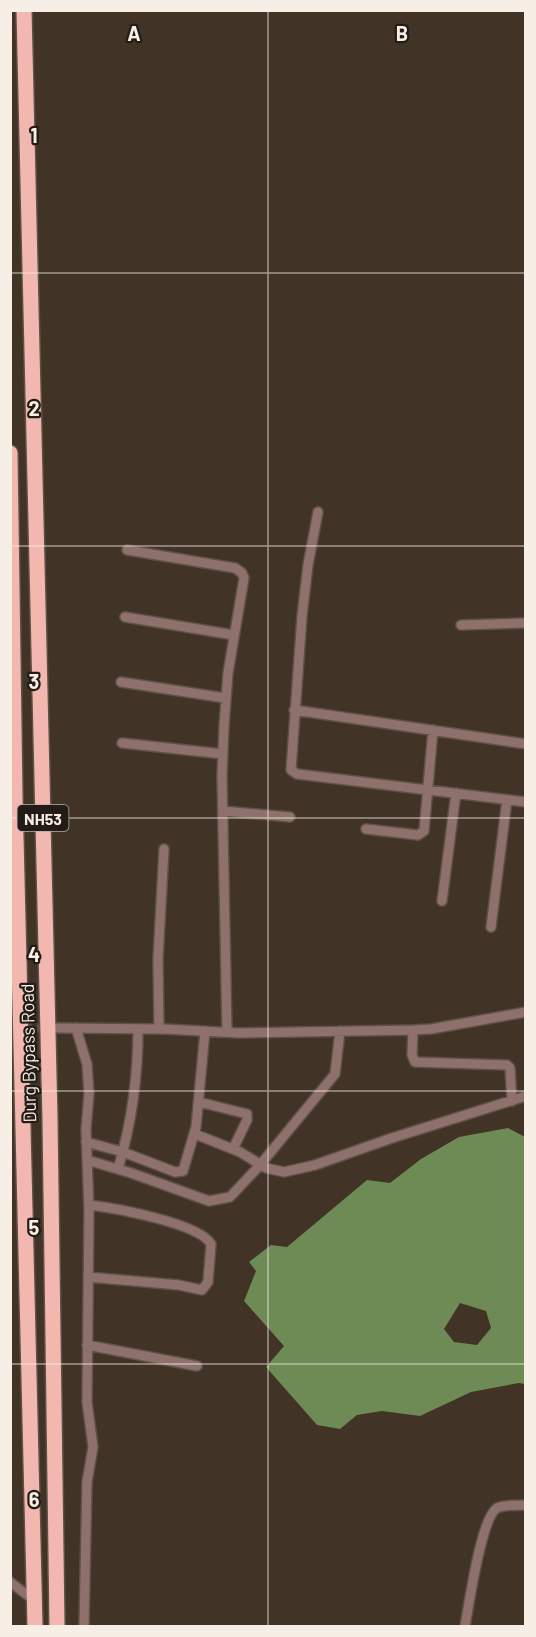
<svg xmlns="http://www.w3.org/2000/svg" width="536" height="1637" font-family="Barlow,sans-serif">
<rect width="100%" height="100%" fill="#413326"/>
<path fill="#6e8a55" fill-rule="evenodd" d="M 508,1128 L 525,1137 L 525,1384 L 519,1383 L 471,1392 L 420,1416 L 382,1411 L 357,1415 L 340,1429 L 317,1425 L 266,1367 L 284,1346 L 244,1301 L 256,1271 L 249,1262 L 271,1245 L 287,1247 L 367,1180 L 390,1183 L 421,1159 L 459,1137 ZM 460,1303 L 486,1311 L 491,1328 L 477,1345 L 454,1342 L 444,1329 Z"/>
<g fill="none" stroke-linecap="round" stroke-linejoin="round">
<path stroke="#5c4f43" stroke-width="9" stroke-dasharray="9 4.5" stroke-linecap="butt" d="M 10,1028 L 50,1028"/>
<g stroke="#5e5145" stroke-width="12">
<path id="minor" d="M 318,512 L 308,565 L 302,616 L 291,770 L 297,774 L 526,802
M 127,550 L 235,568 L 242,573 L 244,578 L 228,673 L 224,726 L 222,776 L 227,1032
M 125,617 L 234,635
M 461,625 L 526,623
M 121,682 L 225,698
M 294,710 L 526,744
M 122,743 L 223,754
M 223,811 L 290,817
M 366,829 L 418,835 L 424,831 L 433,730
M 442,901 L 456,793
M 491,927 L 507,800
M 58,1028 L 165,1029 L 238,1033 L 413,1030 L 431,1029 L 526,1012
M 76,1028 L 87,1064 L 89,1094 L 86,1129 L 89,1211 L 87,1402 L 93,1447 L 87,1482 L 84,1626
M 159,1029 L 158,959 L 164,849
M 413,1030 L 412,1055 L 415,1062 L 507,1065 L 510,1068 L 512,1101
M 199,1102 L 247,1114 L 247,1120 L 233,1149
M 195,1134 L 240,1152 L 266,1168 L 284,1172 L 315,1165 L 392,1138 L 526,1096
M 86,1142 L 123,1152 L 175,1172 L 183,1171 L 196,1127 L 205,1031
M 87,1160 L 131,1173 L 209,1201 L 230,1197 L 260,1165 L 335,1074 L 340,1031
M 118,1169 C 132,1122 138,1077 138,1029
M 88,1277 L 179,1285 L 202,1290 L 208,1282 L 211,1244 C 199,1223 114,1208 89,1205
M 87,1345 L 197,1366
M 10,1582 L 34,1600
M 465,1626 C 469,1605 481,1518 497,1508 C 505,1504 517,1506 526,1505"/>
</g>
<g stroke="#5e5145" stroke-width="18">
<path id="trunk" d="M 24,10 L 50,1119 L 57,1626
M 10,453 L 15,796 L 35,1626"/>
</g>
<use href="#minor" stroke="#8e716d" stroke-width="9"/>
<use href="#trunk" stroke="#f2b8b0" stroke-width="15"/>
</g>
<path fill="none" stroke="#f7eee6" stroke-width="1.5" stroke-opacity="0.55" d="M 268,10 L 268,1626M 10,273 L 526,273M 10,546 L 526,546M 10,818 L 526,818M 10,1091 L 526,1091M 10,1364 L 526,1364"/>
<g text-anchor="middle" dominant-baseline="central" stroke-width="4.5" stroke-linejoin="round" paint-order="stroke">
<rect fill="#231c16" stroke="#b7afa8" stroke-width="1.5" x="17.5" y="805" width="51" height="26" rx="4.5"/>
<g font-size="16" font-weight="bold" fill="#f7eee6">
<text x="43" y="818">NH53</text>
</g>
<g font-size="18" fill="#f7eee6" stroke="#231c16">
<text transform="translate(28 1053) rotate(-91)">Durg Bypass Road</text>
</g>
</g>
<g font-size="20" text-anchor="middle" font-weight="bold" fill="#f7eee6" stroke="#231c16" stroke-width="4.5" stroke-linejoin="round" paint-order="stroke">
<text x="134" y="41">A</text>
<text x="402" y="41">B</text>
<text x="34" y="143">1</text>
<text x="34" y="416">2</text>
<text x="34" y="689">3</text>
<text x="34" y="962">4</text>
<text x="34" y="1235">5</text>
<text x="34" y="1507">6</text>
</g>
<rect width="536" height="1637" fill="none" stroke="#f7eee6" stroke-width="24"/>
</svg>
